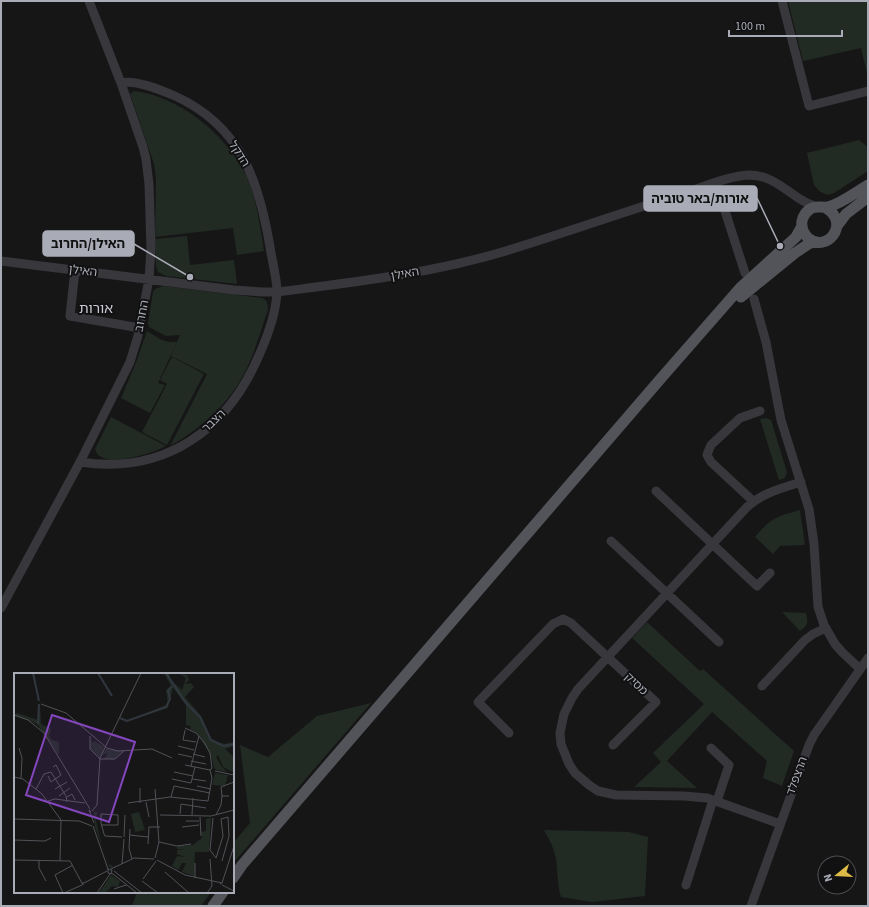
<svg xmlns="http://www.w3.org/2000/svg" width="869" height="907" font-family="'Source Sans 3','Noto Sans Hebrew',sans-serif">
<rect width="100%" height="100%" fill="#161617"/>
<path fill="#222a24" d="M 788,1 L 868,1 L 868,78 L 861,48 L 803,61 Z
M 134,91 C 178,96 223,132 244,171 C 256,195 260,225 264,251 L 237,255 L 233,228 L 155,237 L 156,179 L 154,164 L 130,94 Z
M 859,140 L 868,147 L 868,171 L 834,193 L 827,195 L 819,191 L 814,185 L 807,153 Z
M 187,236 L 190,265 L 234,260 L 237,284 L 166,276 L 158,272 L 156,266 L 155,239 Z
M 163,286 L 262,298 C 267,300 268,304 268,310 C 261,329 256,349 247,368 C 231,402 202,428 170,446 L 207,374 L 171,356 L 177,342 L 158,383 L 165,385 L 150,413 L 121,398 L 137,360 L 147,331 C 160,339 162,342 177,342 L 180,335 L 166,336 L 149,327 L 148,323 L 153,292 L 155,289 Z
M 172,357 L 204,374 L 167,445 L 142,432 L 167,384 L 160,380 Z
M 111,417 L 166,446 C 153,453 100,471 95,449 Z
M 766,418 L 771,420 L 787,472 L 785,478 L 779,480 L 760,419 Z
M 800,510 L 805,545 L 780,546 L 773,554 L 755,537 C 772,517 776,517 800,510 Z
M 782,612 L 806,613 C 808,623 809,624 800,631 Z
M 647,622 L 700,671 L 703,669 L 794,751 L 782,786 L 763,778 L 767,761 L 712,712 L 667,761 L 697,788 L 634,787 L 661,762 L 653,753 L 704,704 L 632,638 Z
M 371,703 L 235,861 L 233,863 L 233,843 L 250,823 L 240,745 L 268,757 L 317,716 Z
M 544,830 L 629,832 L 648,837 L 645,896 L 592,902 L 561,897 C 557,884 558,872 556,859 C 554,848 549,839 544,830 Z
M 137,892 L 211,892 L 201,906 L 132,906 Z"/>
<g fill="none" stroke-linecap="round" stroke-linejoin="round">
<path stroke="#37373c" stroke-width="9" d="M 782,1 L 809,106 L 868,91
M 716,183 L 745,273
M 1,261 L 234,290 L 262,292 L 277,292 C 355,282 434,273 509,250 C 567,232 624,212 682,194 C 703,187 728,176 749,175 C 771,175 784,189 800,199 C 806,203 811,205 817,207
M 75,270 L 70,316 L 140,328
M 754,299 L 766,342 L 781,420 L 809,509 L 814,544 L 818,607 L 824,625 L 835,644 L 842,652 L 860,669
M 80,462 C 165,475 228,430 260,353 C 268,335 276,312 277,292 C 277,278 272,261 270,247 C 259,181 241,126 175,96 C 161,90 135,79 121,83
M 656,491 L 757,586 L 770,573
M 753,501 L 711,462 L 707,455 L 708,452 L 711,445 L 740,418 L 760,411
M 611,541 L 719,642
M 1,608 L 80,462 L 130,362 L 138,336 L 149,279 L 151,249 L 149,184 L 146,159 L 143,147 L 121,83 L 89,1
M 762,686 L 805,640 L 813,634 L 826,628
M 509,733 L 478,702 L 553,624 L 563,619 L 571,623 L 656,702 L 613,745
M 711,748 L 729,765 L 717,801
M 780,824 L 707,798 L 684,796 L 616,795 L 598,791 L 589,785 L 575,773 L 569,764 L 561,744 L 560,733 L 564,714 L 572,698 L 578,689 L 747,507 C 762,493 782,488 801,482
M 686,885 L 713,800
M 751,906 L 809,745 L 814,735 L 868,658"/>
<path stroke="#53545a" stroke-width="11" d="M 826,208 C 851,223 827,254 808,238 C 804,234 801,228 802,221 C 803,216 806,212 810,209 C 816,205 822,208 828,207 C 842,203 856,192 868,185
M 837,226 L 846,214 L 868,197
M 741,297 L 795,253 L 810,243 L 817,242
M 233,878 L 242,865 L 663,376 L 740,288 L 796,237 L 802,226
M 213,906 L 223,892"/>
</g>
<g text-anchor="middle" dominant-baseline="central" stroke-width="4" stroke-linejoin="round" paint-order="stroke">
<g font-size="12" fill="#a9acb6" stroke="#111112">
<text transform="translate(239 154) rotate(57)">הדקל</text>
<text transform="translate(83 271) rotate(7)">האילן</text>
<text transform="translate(405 274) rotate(-10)">האילן</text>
<text transform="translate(142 316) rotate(-79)">החרוב</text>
<text transform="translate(214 421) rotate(-44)">הצבר</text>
<text transform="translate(636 684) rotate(43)">מסיק</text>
<text transform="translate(797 776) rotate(-70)">הרצפלד</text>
</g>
<g font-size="14" fill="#cacbd2" stroke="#111112">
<text x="96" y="309">אורות</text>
</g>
</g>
<g transform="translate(14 673)">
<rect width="220" height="220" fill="#161617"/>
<path d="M 150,0 L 158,0 L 155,2 L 157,7 L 168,17 L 172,5 L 164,0 L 173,2 L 175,7 L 171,11 L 177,10 L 180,14 L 171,24 L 188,44 L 197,66 L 210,71 L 220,69 L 220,73 L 211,76 L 220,84 L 220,100 L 209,94 L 204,82 L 202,84 L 208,94 L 213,99 L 202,97 L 200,94 L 197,82 L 182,59 L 176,56 L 177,53 L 172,52 L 172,32 L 159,15 L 154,35 L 120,46 L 154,31 L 152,17 L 157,13 ZM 26,31 L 27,51 L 37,56 L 35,63 L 38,67 L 45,69 L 45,82 L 23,51 L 0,42 L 3,40 L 24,47 ZM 77,64 L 78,70 L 81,68 L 90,74 L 86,85 L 76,76 ZM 92,76 L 109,78 L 100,86 L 90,86 L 94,80 L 88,82 ZM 201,100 L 214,102 L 211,113 L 198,112 ZM 80,139 L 83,139 L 82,148 L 88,173 L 95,191 L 100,194 L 96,195 L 81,154 ZM 125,139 L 131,157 L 121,159 L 117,141 ZM 197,145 L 195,179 L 181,179 L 180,203 L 168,199 L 172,190 L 168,190 L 164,197 L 158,193 L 163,183 L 171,184 L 163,181 L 163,177 L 171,177 L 163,176 L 163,173 L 179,172 L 188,165 L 187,159 L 192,158 L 192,146 ZM 97,202 L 106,208 L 104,214 L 98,213 L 91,220 L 85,220 Z" fill="#222a24"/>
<path fill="none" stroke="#30373f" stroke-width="2" d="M 19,0 L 25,28M 84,0 L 98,23M 152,0 L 172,30 L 186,44 L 197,67 L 209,73 L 220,71M 106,45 L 113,48 L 152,34 L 156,26 L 154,18 L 158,13M 24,51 L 25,31"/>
<path fill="none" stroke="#515257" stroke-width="1" d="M 27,31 L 52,40 L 93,75 L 104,78 L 138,76 L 158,85M 0,42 L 14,47 L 30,60 L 76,136M 171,55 L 182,60 L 190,69 L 196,80 L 198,95M 171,57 L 169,67 L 182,69M 76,63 L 76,76 L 86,86 L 101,86 L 110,78M 164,73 L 180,77M 5,75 L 8,85 L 7,105M 164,81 L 178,84M 179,81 L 191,84M 177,88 L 192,91M 171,92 L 196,97M 177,93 L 185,63M 201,98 L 220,102M 160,99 L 179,103M 34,103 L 37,109 L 47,102 L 42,92 L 39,94M 0,104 L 9,106 L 28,121 L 47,147 L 46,188M 158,106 L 177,110 L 181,94M 178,106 L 192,108M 183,113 L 197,116M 22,116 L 30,101 L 37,99 L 52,123 L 53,129M 41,116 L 53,109M 141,116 L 145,169 L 141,185M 45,123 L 56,115M 215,123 L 208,123 L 207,114 L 220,109M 53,124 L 58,121 L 61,127M 157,124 L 160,113 L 196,120M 34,128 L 41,126 L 71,130M 132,129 L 135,144M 114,130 L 156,124 L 194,128 L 198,105 L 196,97 L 198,95M 126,130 L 126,115M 78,138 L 83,132 L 86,85 L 127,0M 77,139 L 75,137 L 80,150M 166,141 L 167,131 L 192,135M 146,142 L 197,143 L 220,137M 178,142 L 179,125M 202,142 L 207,132 L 208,123M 186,144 L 187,163M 199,145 L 196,177 L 202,185 L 209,163 L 207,146 L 214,144 L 215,163 L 208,188M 0,146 L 65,148 L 78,153M 172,148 L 185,148M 87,152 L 104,152 L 104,142 L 87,141 L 87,150 L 90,161 L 91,163 L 108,164M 79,153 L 94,196M 168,154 L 185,152M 116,156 L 115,175 L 118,186M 116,162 L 134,164M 110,164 L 111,142M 0,167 L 31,168 L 37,165M 145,169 L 163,173 L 177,171M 134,171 L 135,154 L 146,154M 0,187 L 56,188 L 69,212 L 69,209M 25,187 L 25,195 L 32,208M 143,187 L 171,202 L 208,210 L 206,211M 108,191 L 110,166M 97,196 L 120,185 L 140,186M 100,198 L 128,220M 151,199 L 175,220M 97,201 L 98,197 L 94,196 L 94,200 L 99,201 L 123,220M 181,205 L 181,190M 129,206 L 142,188M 128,208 L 144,220M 70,210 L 93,198M 208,210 L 220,173M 208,212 L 220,218M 100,216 L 112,212M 49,220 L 41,202 L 59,192M 50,220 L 68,212M 83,220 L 96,201M 193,220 L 198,213 L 196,186"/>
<path fill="#8446bd" fill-opacity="0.15" stroke="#8446bd" stroke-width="2" d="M 38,42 L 121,69 L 95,149 L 12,122 Z"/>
<rect width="220" height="220" fill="none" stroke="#a9acb6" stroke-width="2"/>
</g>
<path fill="none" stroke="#a9acb6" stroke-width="1.5" d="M780 246L757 198M190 277L134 244"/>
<g fill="#a9acb6" stroke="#111112" stroke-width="1.5">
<circle cx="780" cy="246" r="4"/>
<circle cx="190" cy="277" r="4"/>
</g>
<g fill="#a9acb6" stroke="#a9acb6" stroke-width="1.5">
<rect x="644" y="186" width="113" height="25" rx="4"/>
<rect x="43" y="231" width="91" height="25" rx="4"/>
</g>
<g font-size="13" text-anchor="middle" font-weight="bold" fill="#111">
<text x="700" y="203">אורות/באר טוביה</text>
<text x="88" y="248">האילן/החרוב</text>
</g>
<rect width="869" height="907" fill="none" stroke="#a9acb6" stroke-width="4"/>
<g transform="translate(837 875) rotate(252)"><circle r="19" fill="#111112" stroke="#4e4f54"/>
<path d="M0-3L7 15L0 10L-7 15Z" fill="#deba47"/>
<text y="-6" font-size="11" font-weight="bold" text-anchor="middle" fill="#a9acb6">N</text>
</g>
<path d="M729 30v6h113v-6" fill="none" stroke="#a9acb6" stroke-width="2"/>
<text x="735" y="30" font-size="12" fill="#a9acb6" stroke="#111112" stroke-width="3" paint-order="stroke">100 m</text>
</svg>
